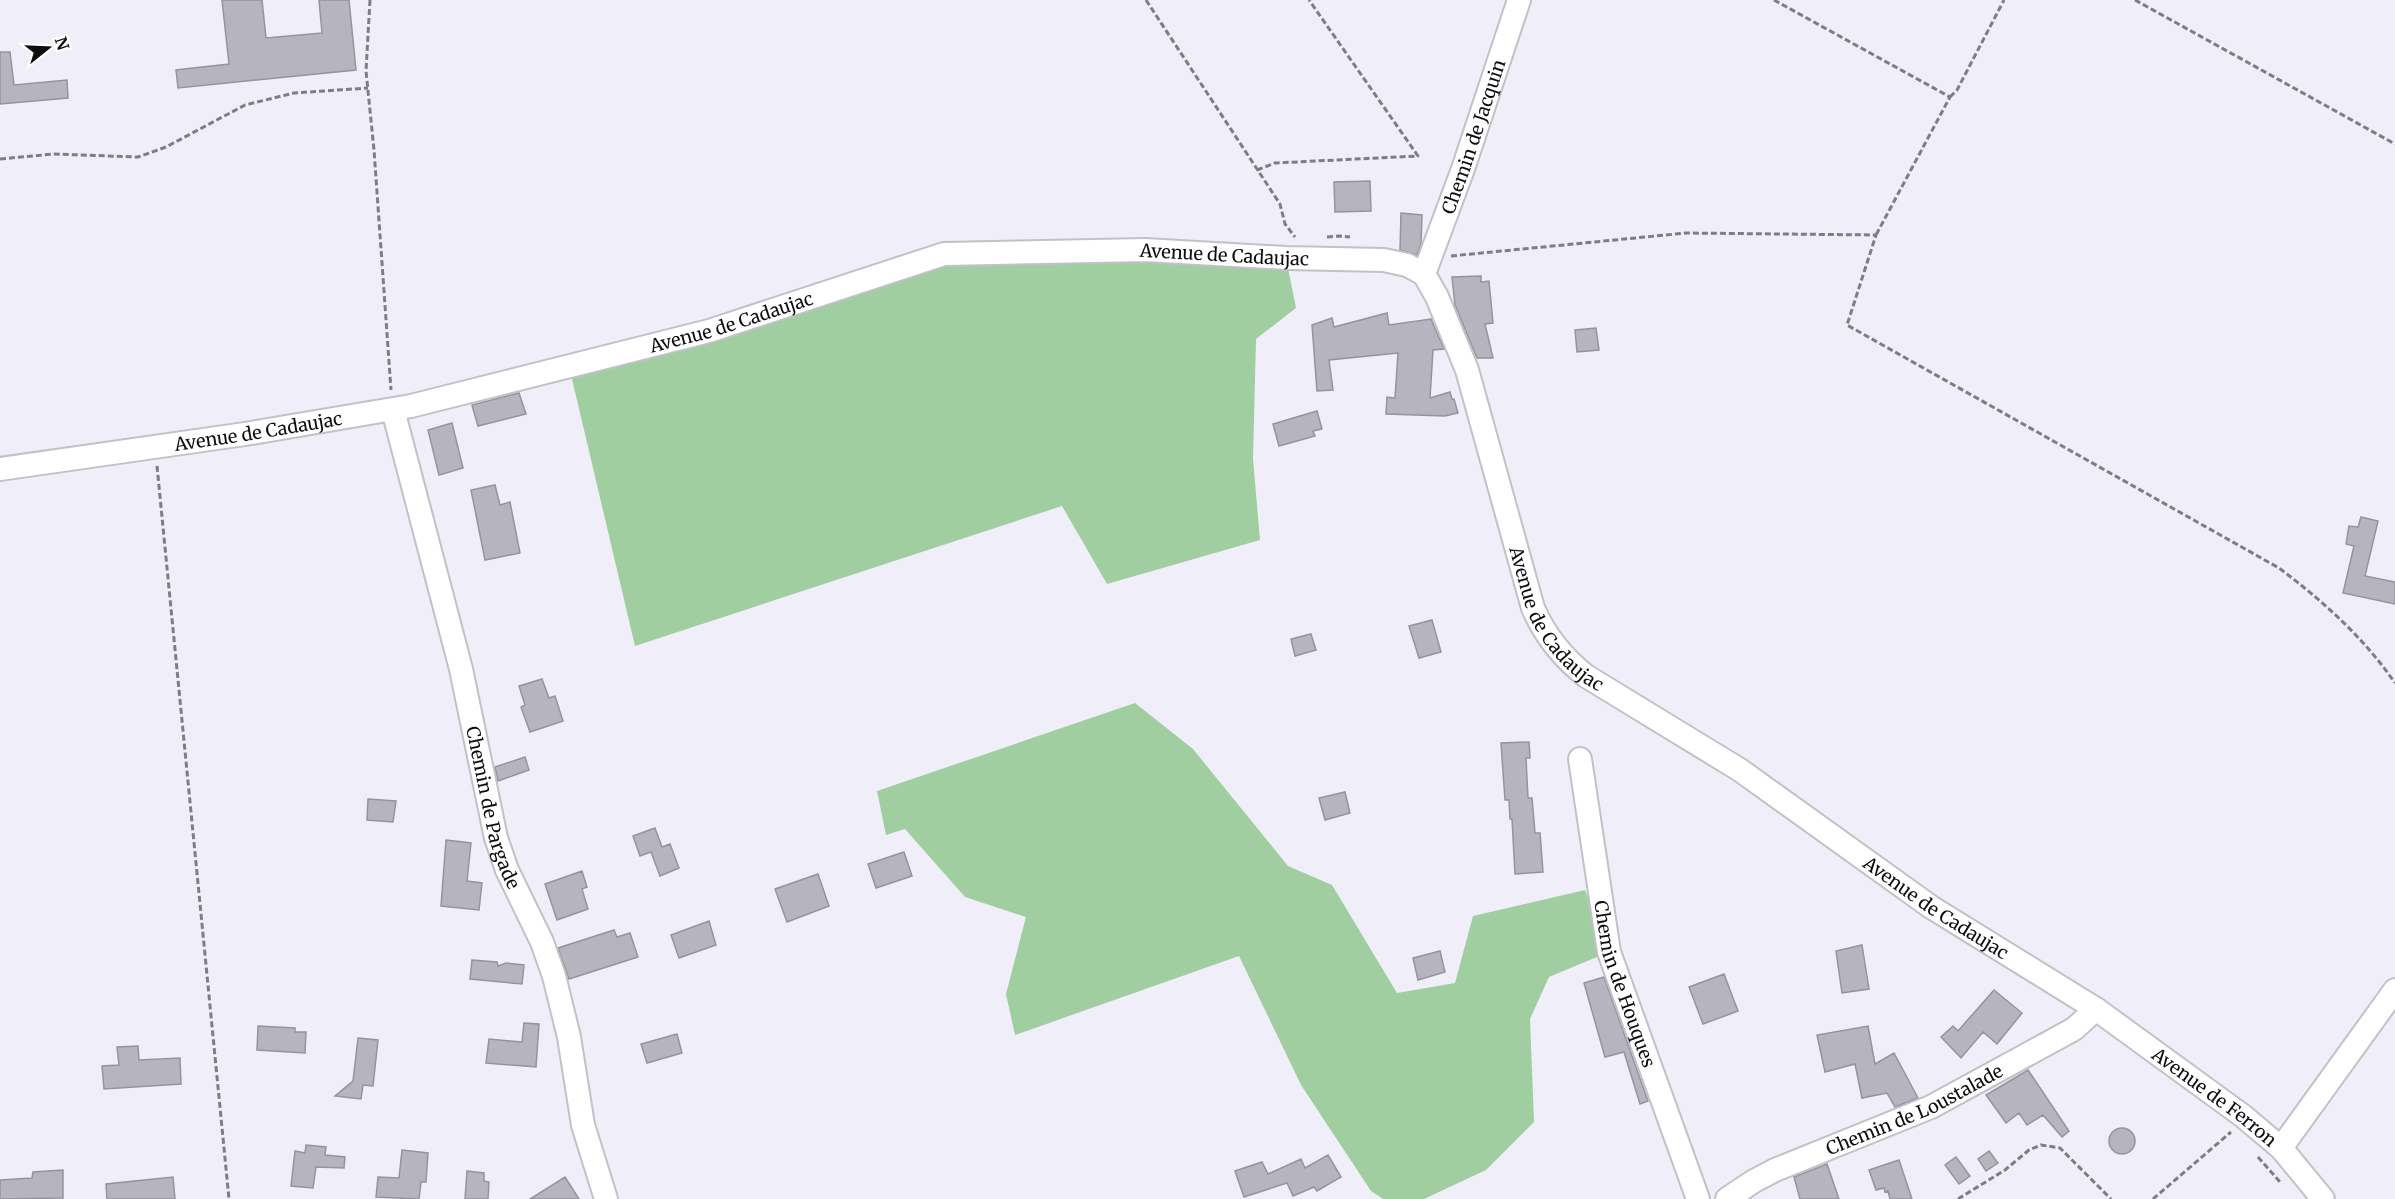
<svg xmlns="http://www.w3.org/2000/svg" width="2395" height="1199" font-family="Merriweather,serif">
<rect width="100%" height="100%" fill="#f0eff9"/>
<path fill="#a0cea1" d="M 1286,258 L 1296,308 L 1256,339 L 1253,459 L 1260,540 L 1107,584 L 1062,506 L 635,646 L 568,362 L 970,259 Z
M 1135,703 L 1193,749 L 1288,866 L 1332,885 L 1397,993 L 1455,983 L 1473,916 L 1585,890 L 1609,952 L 1549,977 L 1530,1019 L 1534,1122 L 1486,1170 L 1424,1199 L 1383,1199 L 1371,1191 L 1301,1085 L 1239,956 L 1015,1035 L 1006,994 L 1026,917 L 965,897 L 905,829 L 886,835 L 877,791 Z"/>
<path fill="#b6b4be" stroke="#95949d" stroke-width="1.5" d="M 222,0 L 262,0 L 266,38 L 322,33 L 319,0 L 349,0 L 356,70 L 178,88 L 176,70 L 229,64 Z
M 0,52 L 10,52 L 14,85 L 67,80 L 68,98 L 0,104 Z
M 1370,181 L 1371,211 L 1335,212 L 1334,182 Z
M 1401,213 L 1422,215 L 1421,244 L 1417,255 L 1400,250 Z
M 1481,276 L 1481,282 L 1489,281 L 1493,323 L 1485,324 L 1493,358 L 1477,358 L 1455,305 L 1452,277 Z
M 1387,313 L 1389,325 L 1431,319 L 1444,349 L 1433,350 L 1430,398 L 1450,392 L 1452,399 L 1454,399 L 1458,413 L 1445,416 L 1386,414 L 1387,397 L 1395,398 L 1398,353 L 1329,360 L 1333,390 L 1317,391 L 1312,325 L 1332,318 L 1334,327 Z
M 1596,328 L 1599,350 L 1577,352 L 1575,330 Z
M 519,393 L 526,414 L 478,426 L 472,405 Z
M 1317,411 L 1322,429 L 1313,431 L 1315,436 L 1279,446 L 1273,424 Z
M 452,423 L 463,468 L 439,475 L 428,430 Z
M 495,485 L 500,505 L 510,502 L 520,553 L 485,560 L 471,490 Z
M 2361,517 L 2378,521 L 2365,576 L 2395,582 L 2395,604 L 2343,593 L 2354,546 L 2346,544 L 2349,526 L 2358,527 Z
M 1432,620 L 1441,652 L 1419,658 L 1409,626 Z
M 1311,634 L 1316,650 L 1295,656 L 1291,639 Z
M 542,679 L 549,698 L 555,696 L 563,721 L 530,732 L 521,707 L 525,705 L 519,686 Z
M 1529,742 L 1530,758 L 1526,758 L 1528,798 L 1532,798 L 1535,833 L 1540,833 L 1543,872 L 1515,874 L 1512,819 L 1510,819 L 1509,800 L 1505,800 L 1501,743 Z
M 525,757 L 529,770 L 498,781 L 495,767 Z
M 1345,792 L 1350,813 L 1325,820 L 1319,798 Z
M 368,799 L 396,801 L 393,822 L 367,820 Z
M 655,828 L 662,847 L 670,844 L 679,868 L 660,876 L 651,852 L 640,856 L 633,836 Z
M 446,840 L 471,843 L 467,881 L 482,883 L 479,910 L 441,906 Z
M 904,852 L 912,876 L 876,888 L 868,864 Z
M 582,871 L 587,887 L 582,889 L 588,909 L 557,920 L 545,884 Z
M 818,874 L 829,906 L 787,922 L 775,889 Z
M 709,921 L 716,945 L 679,958 L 671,935 Z
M 614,930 L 617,937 L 630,933 L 638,957 L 569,979 L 558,948 Z
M 1862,945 L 1869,989 L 1842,993 L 1836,951 Z
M 1440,951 L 1445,972 L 1418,980 L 1413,958 Z
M 472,960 L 497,962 L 498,966 L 506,963 L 524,965 L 522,984 L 470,979 Z
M 1724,974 L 1738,1011 L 1703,1024 L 1689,987 Z
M 1604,977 L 1648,1101 L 1640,1104 L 1624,1052 L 1605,1057 L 1584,983 Z
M 1994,990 L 2022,1013 L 1997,1044 L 1983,1032 L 1961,1058 L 1941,1037 L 1953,1026 L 1958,1031 Z
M 524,1023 L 539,1024 L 536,1067 L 486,1063 L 489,1039 L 522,1042 Z
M 258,1026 L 295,1028 L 295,1032 L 306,1032 L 305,1053 L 257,1050 Z
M 1868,1026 L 1875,1064 L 1894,1053 L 1918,1098 L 1895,1107 L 1887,1093 L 1862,1098 L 1855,1064 L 1825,1072 L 1817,1035 Z
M 677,1034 L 682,1053 L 647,1063 L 641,1044 Z
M 358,1038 L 378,1040 L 373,1086 L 363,1085 L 361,1099 L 335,1096 L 353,1081 Z
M 138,1046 L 139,1060 L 180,1058 L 181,1084 L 104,1089 L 102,1066 L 119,1065 L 117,1047 Z
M 2028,1070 L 2069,1131 L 2062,1137 L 2043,1115 L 2027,1125 L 2019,1113 L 2006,1123 L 1986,1095 Z
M2109 1141a13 13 0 1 1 26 0a13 13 0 1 1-26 0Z
M 306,1145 L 326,1147 L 325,1155 L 345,1157 L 344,1168 L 316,1167 L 313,1188 L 291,1186 L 295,1151 L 305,1153 Z
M 402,1150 L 428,1153 L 426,1182 L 421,1182 L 419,1199 L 376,1197 L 378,1177 L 399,1178 Z
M 1989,1151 L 1998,1163 L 1986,1171 L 1978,1159 Z
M 1328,1155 L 1341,1177 L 1317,1191 L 1314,1187 L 1293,1196 L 1287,1183 L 1244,1197 L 1235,1171 L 1262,1162 L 1268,1174 L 1301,1159 L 1305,1168 Z
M 1956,1157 L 1970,1176 L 1959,1184 L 1945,1165 Z
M 1899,1160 L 1912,1199 L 1890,1199 L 1888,1191 L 1885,1192 L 1884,1188 L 1876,1190 L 1869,1170 Z
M 1827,1164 L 1839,1199 L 1800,1199 L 1794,1177 Z
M 63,1170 L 63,1198 L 0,1199 L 0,1180 L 32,1178 L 33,1172 Z
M 467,1171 L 484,1173 L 484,1181 L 489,1182 L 488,1199 L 465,1199 Z
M 173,1177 L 175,1199 L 107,1199 L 106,1184 Z
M 565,1177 L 579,1199 L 530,1199 Z"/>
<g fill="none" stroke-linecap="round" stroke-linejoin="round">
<g stroke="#c2c0c9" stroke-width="26">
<g id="minor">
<path id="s1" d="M 1424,274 L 1463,169 L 1519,0"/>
<path id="s2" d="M 393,410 L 461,669 L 496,838 L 507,870 L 542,942 L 554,976 L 569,1037 L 583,1125 L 606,1199"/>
<path id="s3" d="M 0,469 L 245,434 L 411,406 L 709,331 L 944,254 L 1145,250 L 1286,258 L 1384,260 L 1407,265 L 1424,274 L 1437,297 L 1467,370 L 1533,608 C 1545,636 1562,657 1586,676 L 1740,770 L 1931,907 L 2096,1009 L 2243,1116 L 2281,1148 L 2323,1199"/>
<path id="s4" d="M 1580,759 L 1609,952 L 1698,1199"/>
<path d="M 2281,1148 L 2395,990"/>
<path id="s5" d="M 1727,1199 L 1754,1181 L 1775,1170 L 1931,1107 L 2074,1029 L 2096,1009"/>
</g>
</g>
<path stroke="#7e7d84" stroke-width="3" stroke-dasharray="6 3" stroke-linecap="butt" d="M 370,0 L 366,71 L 374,150 L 391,390
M 1146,0 L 1280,204 L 1285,224 L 1295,237
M 1774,0 L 1950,97 L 1876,235
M 2135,0 L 2395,144
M 1950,97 L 1957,90 L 2004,0
M 0,159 L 54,154 L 138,157 L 166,147 L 245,105 L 294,93 L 368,88
M 1257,170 L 1275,163 L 1418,156 L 1309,0
M 1327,237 L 1339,236 L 1350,237
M 1451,256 L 1686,233 L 1876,235 L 1847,325 L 2279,568 C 2323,601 2364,638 2395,683
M 157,466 L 229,1199
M 2258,1157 L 2280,1182
M 1958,1199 L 2005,1170 L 2029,1150 L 2041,1145 L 2060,1148 L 2111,1199
M 2153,1199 L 2231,1132"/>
<use href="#minor" stroke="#fff" stroke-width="22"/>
</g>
<g text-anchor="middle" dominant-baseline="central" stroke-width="6" stroke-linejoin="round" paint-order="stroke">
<g font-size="18" fill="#0d0d10" stroke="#fdfdfd">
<text stroke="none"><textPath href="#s1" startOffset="146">Chemin de Jacquin</textPath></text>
<text stroke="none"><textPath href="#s3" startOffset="1251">Avenue de Cadaujac</textPath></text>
<text stroke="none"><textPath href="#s3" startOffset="747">Avenue de Cadaujac</textPath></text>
<text stroke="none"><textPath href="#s3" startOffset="261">Avenue de Cadaujac</textPath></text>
<text stroke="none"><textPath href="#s3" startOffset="1827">Avenue de Cadaujac</textPath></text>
<text stroke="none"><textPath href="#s2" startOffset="410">Chemin de Pargade</textPath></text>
<text stroke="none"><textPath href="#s3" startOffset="2313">Avenue de Cadaujac</textPath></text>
<text stroke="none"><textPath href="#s4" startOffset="230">Chemin de Houques</textPath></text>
<text stroke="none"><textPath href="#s3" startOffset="2650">Avenue de Ferron</textPath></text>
<text stroke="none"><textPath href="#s5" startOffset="208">Chemin de Loustalade</textPath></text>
</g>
</g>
<g transform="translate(48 48) rotate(72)" stroke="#fdfdfd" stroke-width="4.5" paint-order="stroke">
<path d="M0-4.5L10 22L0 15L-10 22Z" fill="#0d0d10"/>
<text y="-9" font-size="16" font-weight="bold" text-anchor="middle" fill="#0d0d10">N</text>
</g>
</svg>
